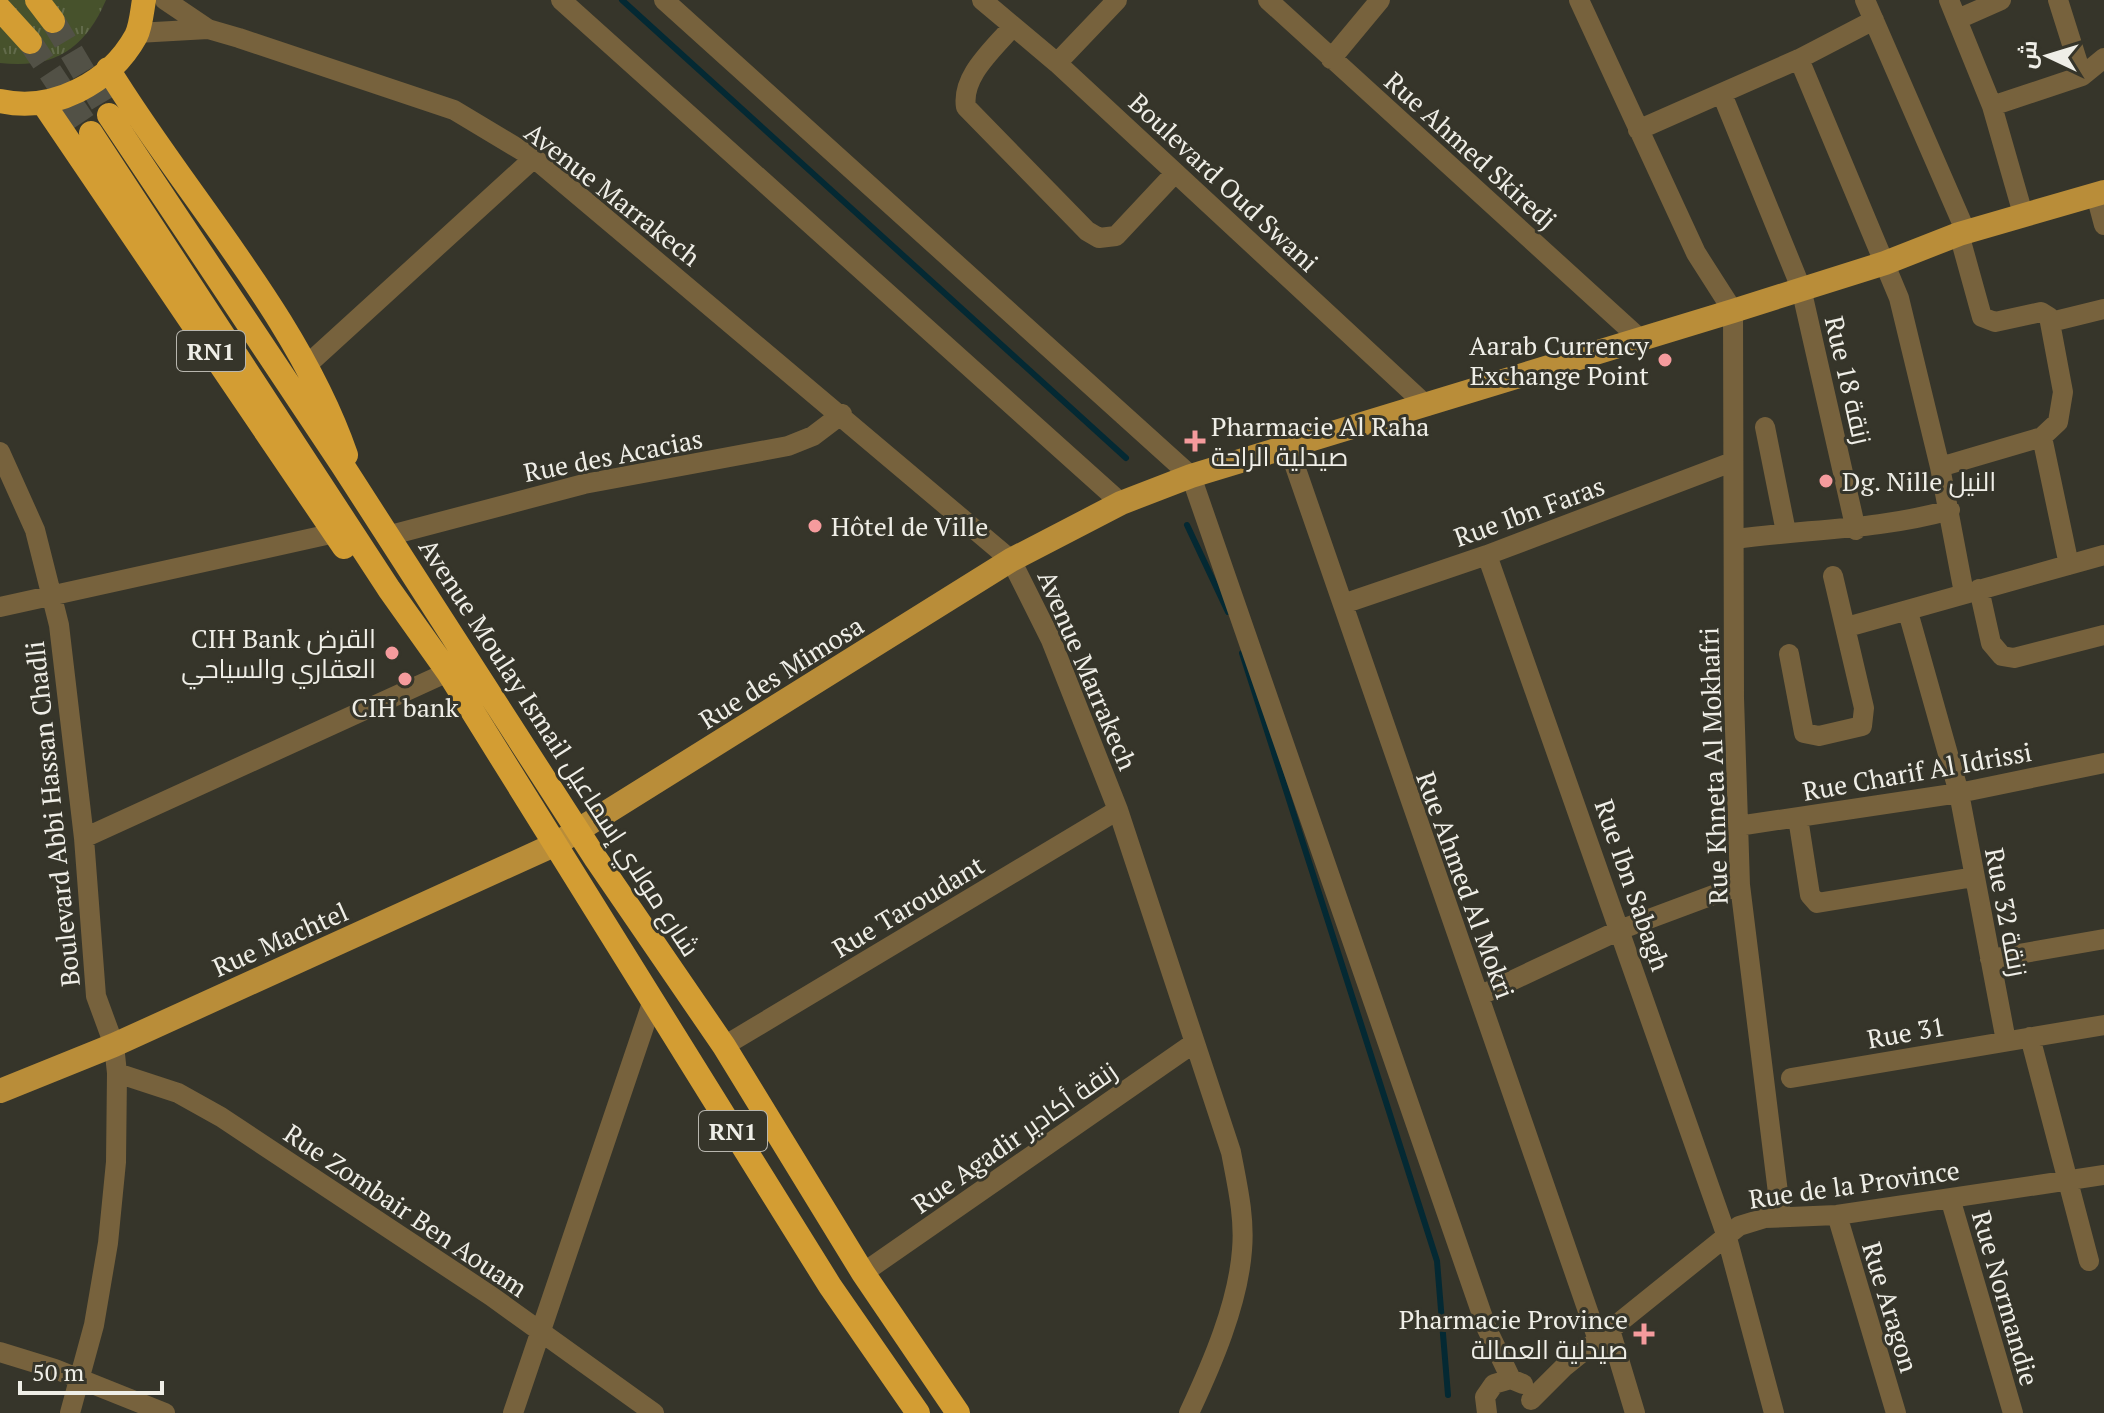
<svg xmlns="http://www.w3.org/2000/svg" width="2104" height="1413" font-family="'PT Serif',Cairo,serif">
<defs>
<pattern id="grass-tufts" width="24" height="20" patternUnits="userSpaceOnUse" patternTransform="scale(2)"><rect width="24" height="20" fill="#47522c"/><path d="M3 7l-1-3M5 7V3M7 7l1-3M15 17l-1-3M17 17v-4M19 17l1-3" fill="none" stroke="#626b4b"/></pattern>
</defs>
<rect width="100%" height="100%" fill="#36352a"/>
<path fill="url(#grass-tufts)" d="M 0,0 L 106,0 C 85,49 54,69 0,63 Z"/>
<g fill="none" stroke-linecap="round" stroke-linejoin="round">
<path stroke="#042933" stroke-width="6" d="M 622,0 L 1126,458
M 1187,525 L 1228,612
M 1242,653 L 1437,1261 L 1448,1395"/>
<path stroke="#525146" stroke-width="24" stroke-dasharray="24 12" stroke-linecap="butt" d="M 53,21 L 109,115
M 30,42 L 91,133"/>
<path stroke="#77623d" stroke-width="20" d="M 165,0 L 208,29
M 561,0 L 1121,503
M 664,0 L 1191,476 L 1487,1329 L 1511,1379
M 982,0 L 1057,63 L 1427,406
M 1268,0 L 1639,338
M 1579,0 L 1696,253 L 1733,311 L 1734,698 L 1740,885 L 1781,1217
M 1865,0 L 1966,232
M 1949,0 L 1992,106 L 2023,214
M 2058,0 L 2082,76
M 1958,19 L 2001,0
M 1012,27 C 994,49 961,76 966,107 L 1087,231 L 1099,238 L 1116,236 L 1175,173
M 137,33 L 208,29 L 239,38 L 454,110 L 534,158 L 1011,560 L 1051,640 L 1118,810 L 1231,1152 C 1237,1184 1245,1217 1242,1250 C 1238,1304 1212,1364 1189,1413
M 1331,59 L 1380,0
M 1799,59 L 1899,298 L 1940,467 L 1964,593
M 1057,63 L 1117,0
M 1722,94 L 1801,288 L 1856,530
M 1992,106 L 2082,76 L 2104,58
M 1638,130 L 1799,59 L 1874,20
M 2096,195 L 2104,225
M 2051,322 L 2104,309
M 307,365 L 534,158
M 1765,427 L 1786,532
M 2042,437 L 2069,565
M 1288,446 L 1598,1340
M 0,452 L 35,530 L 59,625 L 84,838 L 96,996 L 114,1045 L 117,1073 L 116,1162 L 108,1243 L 94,1325 L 70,1413
M 1940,467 L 2042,437 L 2058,422 L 2063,392 L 2049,317 L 2041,312 L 1995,322 L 1982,317 L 1959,234
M 387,536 L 584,484 L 788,446 L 813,436 L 842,414
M 1735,539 C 1807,529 1878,530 1950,510
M 1487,555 L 1726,1234 L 1774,1413
M 1979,589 L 1991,643 L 2002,656 L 2014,658 L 2104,635
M 1343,604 L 1487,555 L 1732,462
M 0,607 L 335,533
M 1908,612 L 1959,793 L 2006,1041
M 1847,627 L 2104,555
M 1789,654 L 1804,733 L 1819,736 L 1862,726 L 1864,708 L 1833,576
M 1798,818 L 1810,895 L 1817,903 L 1974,877
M 1738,826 L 1959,793 L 2104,763
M 84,838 L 448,672
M 1990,959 L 2104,939
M 1479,996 L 1622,929 L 1740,885
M 2030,1037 L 2089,1261
M 724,1046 L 1118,810
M 117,1073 L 178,1093 L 221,1117 L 491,1296 L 654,1413
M 1791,1078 L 2104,1025
M 1950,1198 L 2013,1413
M 1837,1215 L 1896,1413
M 863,1273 L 1194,1043
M 1610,1330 L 1635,1413
M 0,1352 L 55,1369 L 165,1413
M 1531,1400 L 1564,1367 L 1739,1226 L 1765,1218 L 1837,1215 L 2104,1175
M 513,1413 L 652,1003
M 1487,1413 L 1485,1397 L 1494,1384 L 1511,1379 L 1523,1384"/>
<path stroke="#b98d39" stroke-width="24" d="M 0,1091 L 114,1045 L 556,844 L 1011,560 L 1121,503 L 1191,476 L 1733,311 L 1885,263 L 1959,234 L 2104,192"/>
<path stroke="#d39d33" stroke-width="24" d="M 37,0 L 53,21
M 0,9 L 30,42
M 108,69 C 185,195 298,316 346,455
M 0,101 C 53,113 110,83 136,36 C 141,26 142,11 144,0
M 43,103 L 344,547
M 109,115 L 341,463 L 596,859 L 724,1046 L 863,1273 L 958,1413
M 91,133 L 389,589 L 448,672 L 830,1286 L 918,1413"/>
</g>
<g fill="#f59b9d" stroke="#36352a" stroke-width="3">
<circle cx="1665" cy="360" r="8"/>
<path d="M1191 429h8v8h8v8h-8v8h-8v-8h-8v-8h8z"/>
<circle cx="1826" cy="481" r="8"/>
<circle cx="815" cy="526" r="8"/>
<circle cx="392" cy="653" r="8"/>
<circle cx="405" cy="679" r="8"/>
<path d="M1640 1322h8v8h8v8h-8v8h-8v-8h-8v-8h8z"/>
</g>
<g text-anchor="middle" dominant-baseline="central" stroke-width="6" stroke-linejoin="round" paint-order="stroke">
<g fill="#36352a" stroke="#b8b6ae" stroke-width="2">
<rect x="177" y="331" width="68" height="40" rx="6"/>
<rect x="699" y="1111" width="68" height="40" rx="6"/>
</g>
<g font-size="24" font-weight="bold" fill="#efeee7">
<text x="211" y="351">RN1</text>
<text x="733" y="1131">RN1</text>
</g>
<g font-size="26" fill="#efeee7" stroke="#36352a">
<text transform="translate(1471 150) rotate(42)">Rue Ahmed Skiredj</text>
<text transform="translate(1224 182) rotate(43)">Boulevard Oud Swani</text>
<text transform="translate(613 194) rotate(38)">Avenue Marrakech</text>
<text transform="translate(1849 380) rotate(77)">Rue 18 زنقة</text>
<text transform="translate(613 455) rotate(-11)">Rue des Acacias</text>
<text transform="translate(1529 511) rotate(-20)">Rue Ibn Faras</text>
<text transform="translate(1088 670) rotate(67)">Avenue Marrakech</text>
<text transform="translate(781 672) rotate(-32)">Rue des Mimosa</text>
<text transform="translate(560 747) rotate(57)">Avenue Moulay Ismail شارع مولاي إسماعيل</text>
<text transform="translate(1713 766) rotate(-92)">Rue Khneta Al Mokhafri</text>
<text transform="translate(1917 771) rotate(-10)">Rue Charif Al Idrissi</text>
<text transform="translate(52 814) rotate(-96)">Boulevard Abbi Hassan Chadli</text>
<text transform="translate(1466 885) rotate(70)">Rue Ahmed Al Mokri</text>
<text transform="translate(1633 885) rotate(71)">Rue Ibn Sabagh</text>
<text transform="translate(908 906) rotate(-31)">Rue Taroudant</text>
<text transform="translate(2007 912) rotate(79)">Rue 32 زنقة</text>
<text transform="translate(280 939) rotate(-24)">Rue Machtel</text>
<text transform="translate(1906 1032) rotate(-10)">Rue 31</text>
<text transform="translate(1014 1137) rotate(-35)">Rue Agadir زنقة أكادير</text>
<text transform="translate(1854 1184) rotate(-8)">Rue de la Province</text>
<text transform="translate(406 1210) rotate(34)">Rue Zombair Ben Aouam</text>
<text transform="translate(2006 1298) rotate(74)">Rue Normandie</text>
<text transform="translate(1891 1307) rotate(73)">Rue Aragon</text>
</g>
<g font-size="26" fill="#efeee7" stroke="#36352a" text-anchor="end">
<text x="1649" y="345">Aarab Currency<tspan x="1649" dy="30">Exchange Point</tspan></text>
<text x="1211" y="426" text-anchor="start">Pharmacie Al Raha<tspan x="1211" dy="30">صيدلية الراحة</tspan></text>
<text x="1842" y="481" text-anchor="start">Dg. Nille النيل</text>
<text x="831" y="526" text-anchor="start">Hôtel de Ville</text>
<text x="376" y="638">CIH Bank القرض<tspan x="376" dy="30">العقاري والسياحي</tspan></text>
<text x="405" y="707" text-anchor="middle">CIH bank</text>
<text x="1628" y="1319">Pharmacie Province<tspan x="1628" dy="30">صيدلية العمالة</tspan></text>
</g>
</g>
<g transform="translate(2048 56) rotate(274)" stroke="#36352a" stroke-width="6" paint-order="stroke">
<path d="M0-6L14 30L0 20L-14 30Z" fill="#efeee7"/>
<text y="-12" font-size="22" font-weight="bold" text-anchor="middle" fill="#efeee7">ش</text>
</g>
<path d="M20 1381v12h142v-12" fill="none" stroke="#efeee7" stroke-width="4"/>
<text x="32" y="1381" font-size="24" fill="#efeee7" stroke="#36352a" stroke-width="6" paint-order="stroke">50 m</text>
</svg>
